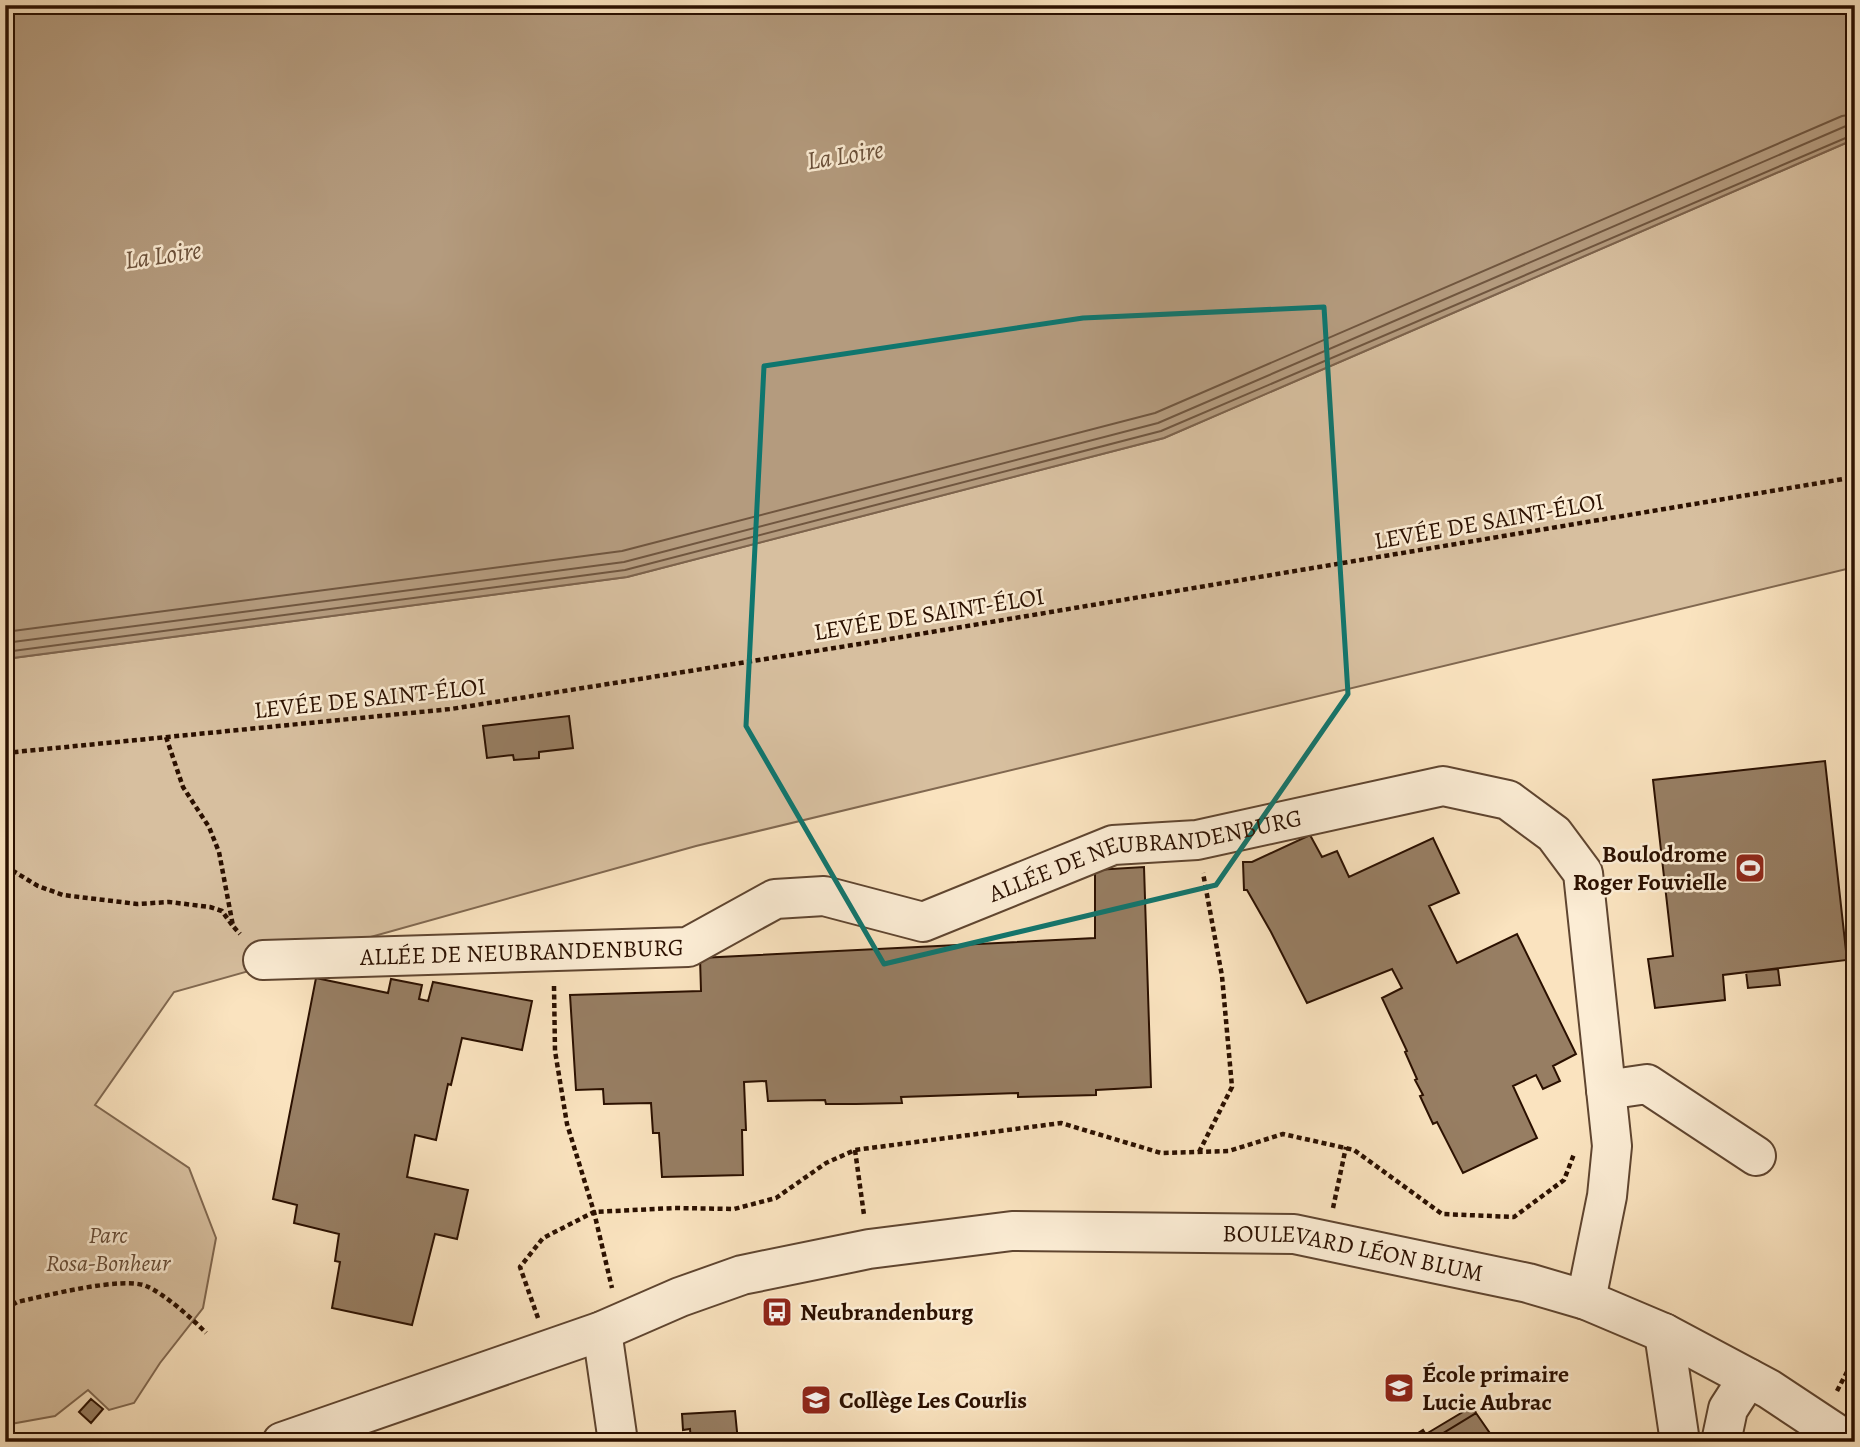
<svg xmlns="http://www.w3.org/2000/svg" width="1860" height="1447" font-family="Alegreya,serif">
<rect width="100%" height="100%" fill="#fae3bf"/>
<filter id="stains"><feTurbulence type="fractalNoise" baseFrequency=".00286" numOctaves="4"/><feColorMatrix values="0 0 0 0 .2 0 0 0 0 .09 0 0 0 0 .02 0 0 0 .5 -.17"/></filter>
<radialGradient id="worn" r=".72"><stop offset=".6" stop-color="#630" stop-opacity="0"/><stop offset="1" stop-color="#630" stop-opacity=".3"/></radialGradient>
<path fill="#d7bf9f" stroke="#816850" stroke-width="2" d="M 1855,139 L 1855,567 L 696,846 L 174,992 L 95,1105 L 189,1168 L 216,1238 L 203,1308 L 160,1363 L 134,1403 L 109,1410 L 88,1390 L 55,1416 L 5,1425 L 5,659 L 627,577 L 1164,438 Z"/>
<path fill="#b49b7e" stroke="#7d634c" stroke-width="2" d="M 5,5 L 1855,5 L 1855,139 L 1164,438 L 627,577 L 5,659 Z"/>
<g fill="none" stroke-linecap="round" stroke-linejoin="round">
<path stroke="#70563f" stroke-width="2" d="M 5,632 L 622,551 L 1155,413 L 1842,116 L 1855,114
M 5,643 L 624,562 L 1158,423 L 1846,126 L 1855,125
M 5,652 L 625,570 L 1161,431 L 1855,134"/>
</g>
<path fill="#977e63" stroke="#2b1000" stroke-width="2" d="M 569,716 L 573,748 L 539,752 L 539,758 L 514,760 L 513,755 L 487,758 L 483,726 Z
M 1825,761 L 1847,960 L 1723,975 L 1725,1000 L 1655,1008 L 1648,959 L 1673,956 L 1653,780 Z
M 1310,835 L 1322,857 L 1337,851 L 1349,877 L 1433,838 L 1459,893 L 1429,906 L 1457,963 L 1517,934 L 1576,1054 L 1553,1066 L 1560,1081 L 1543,1089 L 1536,1075 L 1513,1086 L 1537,1138 L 1463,1173 L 1437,1122 L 1433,1124 L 1420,1096 L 1423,1095 L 1415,1080 L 1417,1079 L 1405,1052 L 1407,1051 L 1382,998 L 1402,988 L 1392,969 L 1307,1003 L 1271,932 L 1247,890 L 1244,890 L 1243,862 L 1252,862 Z
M 1144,867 L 1151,1087 L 1096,1090 L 1096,1095 L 1018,1097 L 1018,1093 L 901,1097 L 902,1103 L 856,1104 L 826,1104 L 825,1100 L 768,1101 L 766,1081 L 744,1082 L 746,1130 L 742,1130 L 743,1175 L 662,1177 L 659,1133 L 653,1133 L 651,1103 L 604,1104 L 603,1089 L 576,1090 L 570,995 L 701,991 L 700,958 L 1095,938 L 1095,870 Z
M 1778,969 L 1780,985 L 1748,988 L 1746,972 Z
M 316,978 L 388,993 L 391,979 L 422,985 L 419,999 L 428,1001 L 433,982 L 532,1001 L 522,1050 L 462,1038 L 451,1085 L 448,1084 L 436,1140 L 415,1135 L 407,1177 L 468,1190 L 457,1239 L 435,1234 L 412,1325 L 332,1308 L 340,1262 L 335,1261 L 339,1234 L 294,1223 L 297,1205 L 273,1199 Z
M 91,1399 L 103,1409 L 91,1423 L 79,1412 Z
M 1473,1406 L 1476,1413 L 1430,1441 L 1426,1434 Z
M 735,1411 L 738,1442 L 691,1442 L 690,1429 L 683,1430 L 682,1414 Z
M 1476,1413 L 1496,1442 L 1404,1442 L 1423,1430 L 1430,1441 Z"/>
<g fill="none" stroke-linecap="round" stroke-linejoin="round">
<g stroke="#5f4530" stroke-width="42">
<g id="minor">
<path id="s1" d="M 263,960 L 688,947 L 775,899 L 824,896 L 923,922 L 1113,845 L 1197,840 L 1443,786 L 1508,800 L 1554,834 L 1583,873 L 1612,1146 L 1607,1196 L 1586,1300"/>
<path d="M 1606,1090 L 1647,1084 L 1756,1156"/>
<path d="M 602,1331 L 618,1442"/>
<path d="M 1664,1333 L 1680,1442"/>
<path id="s2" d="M 282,1442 L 602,1331 L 680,1297 L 742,1275 L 869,1249 L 1012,1231 L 1294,1234 L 1528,1283 L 1586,1300 L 1664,1333 L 1769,1389 L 1849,1442"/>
<path d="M 1721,1442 L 1728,1409 L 1748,1378"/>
</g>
</g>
<path stroke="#2b1000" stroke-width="4.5" stroke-dasharray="5 3.5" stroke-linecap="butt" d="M 166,737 L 183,787 L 209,827 L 219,852 L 233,926 L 240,934
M 5,753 L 451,709 L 872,642 L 1855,477
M 5,866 L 38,886 L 63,895 L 137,904 L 169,902 L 210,907 L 222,911 L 232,925
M 554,986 L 555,1051 L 567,1124 L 594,1212 L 612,1288
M 855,1150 L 864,1215
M 1199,1152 L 1232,1087 L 1222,976 L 1203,873
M 1333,1208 L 1346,1147
M 5,1309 L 17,1302 C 45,1296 122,1276 146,1286 C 162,1292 194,1320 206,1333
M 538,1318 L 520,1267 L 543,1238 L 594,1212 L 675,1208 L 734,1209 L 776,1198 L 826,1163 L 855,1150 L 1061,1123 L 1161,1153 L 1229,1151 L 1283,1134 L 1354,1150 L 1442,1214 L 1514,1217 L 1564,1180 L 1574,1154
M 1837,1391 L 1849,1368 L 1855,1363"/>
<use href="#minor" stroke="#fcedd5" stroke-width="38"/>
</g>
<path fill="none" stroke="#0f766e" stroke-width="5" stroke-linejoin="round" d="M 1324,307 L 1348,694 L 1216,885 L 884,964 L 746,726 L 764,366 L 1083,318 Z"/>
<defs>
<g id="stadium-square" transform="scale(1.575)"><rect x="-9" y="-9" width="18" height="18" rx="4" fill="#8f2418" stroke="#fcedd5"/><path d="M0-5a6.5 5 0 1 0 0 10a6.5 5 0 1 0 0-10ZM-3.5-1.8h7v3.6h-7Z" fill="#fff"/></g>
<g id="bus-square" transform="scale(1.575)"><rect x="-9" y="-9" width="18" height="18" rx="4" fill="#8f2418" stroke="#fcedd5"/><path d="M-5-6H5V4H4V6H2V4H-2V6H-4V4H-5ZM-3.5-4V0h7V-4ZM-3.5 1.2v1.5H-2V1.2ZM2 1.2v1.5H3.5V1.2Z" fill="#fff"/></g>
<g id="school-square" transform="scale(1.575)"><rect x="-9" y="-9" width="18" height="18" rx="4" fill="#8f2418" stroke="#fcedd5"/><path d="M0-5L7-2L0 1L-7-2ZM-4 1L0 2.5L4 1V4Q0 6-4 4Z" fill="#fff"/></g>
</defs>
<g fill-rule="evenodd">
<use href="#stadium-square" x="1750" y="868"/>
<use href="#bus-square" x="777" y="1312"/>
<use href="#school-square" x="1399" y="1388"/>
<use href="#school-square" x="816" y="1400"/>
</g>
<g text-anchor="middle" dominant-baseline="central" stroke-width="5" stroke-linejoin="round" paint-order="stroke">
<g font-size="24" fill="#2b1000" stroke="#fcedd5">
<text transform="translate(1489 521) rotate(-10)">LEVÉE DE SAINT-ÉLOI</text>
<text transform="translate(929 614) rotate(-9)">LEVÉE DE SAINT-ÉLOI</text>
<text transform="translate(370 698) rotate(-6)">LEVÉE DE SAINT-ÉLOI</text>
<text stroke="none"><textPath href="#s1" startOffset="910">ALLÉE DE NEUBRANDENBURG</textPath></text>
<text stroke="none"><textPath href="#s1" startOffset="259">ALLÉE DE NEUBRANDENBURG</textPath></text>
<text stroke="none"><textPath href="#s2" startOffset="1106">BOULEVARD LÉON BLUM</textPath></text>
</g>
<g font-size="24" font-weight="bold" fill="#2b1000" stroke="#fcedd5" text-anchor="start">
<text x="1727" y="854" text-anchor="end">Boulodrome<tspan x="1727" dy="28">Roger Fouvielle</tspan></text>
<text x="800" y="1312">Neubrandenburg</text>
<text x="1422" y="1374">École primaire<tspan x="1422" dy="28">Lucie Aubrac</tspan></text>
<text x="839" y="1400">Collège Les Courlis</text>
</g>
<g font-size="24" font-style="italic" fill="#674d38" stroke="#fcedd5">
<text x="108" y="1235">Parc<tspan x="108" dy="28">Rosa-Bonheur</tspan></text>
</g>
<g font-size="26" font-style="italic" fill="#694f39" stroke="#fcedd5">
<text transform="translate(845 155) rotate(-9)">La Loire</text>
<text transform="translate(163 255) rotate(-8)">La Loire</text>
</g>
</g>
<rect width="1860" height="1447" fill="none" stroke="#fae3bf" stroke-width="28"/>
<rect x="7" y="7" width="1846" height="1433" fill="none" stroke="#2b1000" stroke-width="3.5"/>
<rect x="14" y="14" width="1832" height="1419" fill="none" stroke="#2b1000" stroke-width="2"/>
<rect width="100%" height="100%" filter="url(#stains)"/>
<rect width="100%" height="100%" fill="url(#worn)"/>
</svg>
